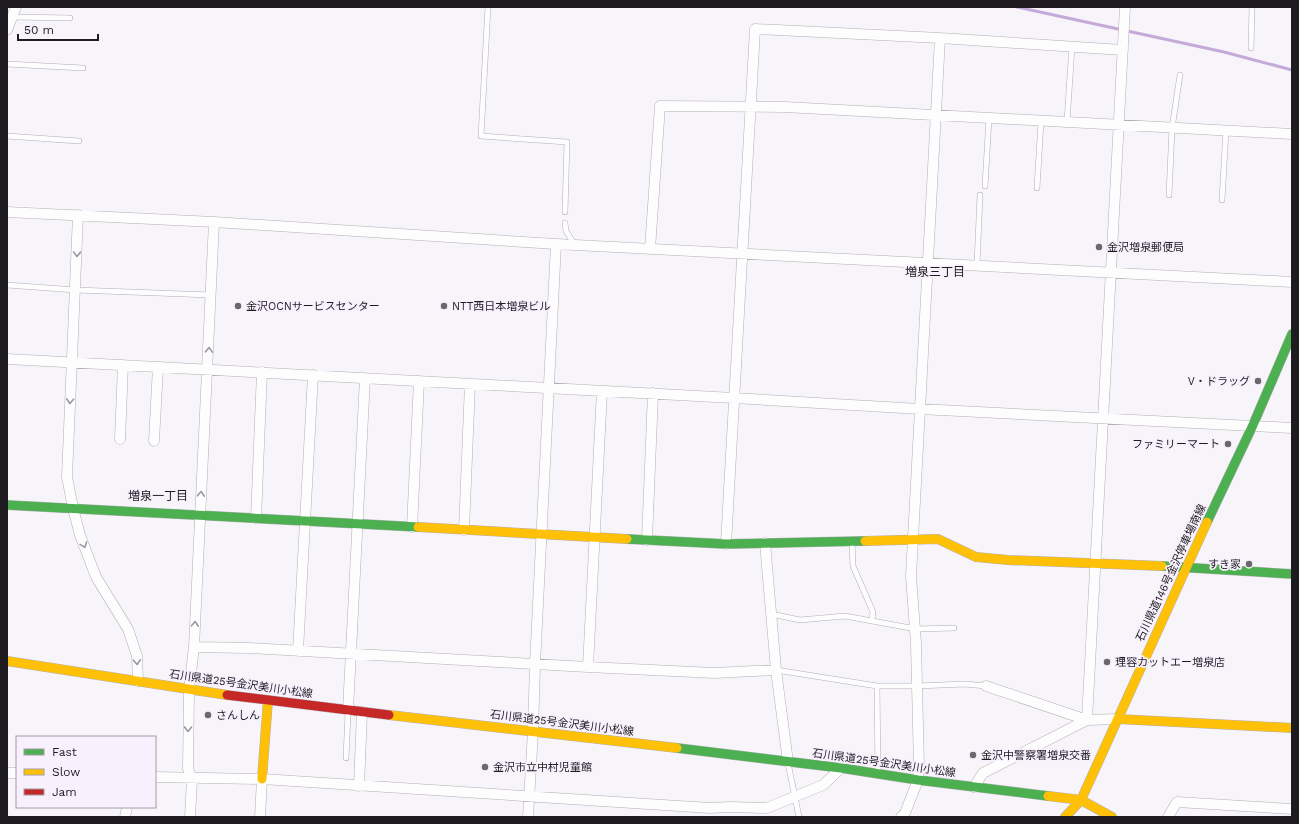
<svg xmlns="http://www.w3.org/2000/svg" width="1299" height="824" font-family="'Work Sans','Noto Sans JP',sans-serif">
<rect width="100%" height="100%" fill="#f7f4fa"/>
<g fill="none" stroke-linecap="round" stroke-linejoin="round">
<path stroke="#c3aad8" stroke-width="3" d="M 1017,7 L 1224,52 L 1292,70"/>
<g stroke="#b2afb4" stroke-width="6">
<path id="lane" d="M 488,7 L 481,136 L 567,142 L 565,212
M 13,17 L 70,18
M 1251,48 L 1252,7
M 7,64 L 83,68
M 1067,122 L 1072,46
M 7,136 L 79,141
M 985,186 L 989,118
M 1037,188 L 1041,121
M 1169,195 L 1172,128 L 1180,75
M 1222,200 L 1226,130
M 565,223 L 566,231 L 575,245
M 977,265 L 980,195
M 7,285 L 76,290 L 211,295
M 852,541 L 853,566 L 873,612 L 872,620
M 771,614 L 800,620 L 845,616 L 916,629 L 954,628
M 776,670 L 877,686 L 917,686 L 965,684 L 986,686
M 877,686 L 878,772
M 346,758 L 348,713
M 788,763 L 799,817"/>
</g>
<g stroke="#b2afb4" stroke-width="11">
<path id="street" d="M 7,30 L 16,7
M 7,212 L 214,222 L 556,244 L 1292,282
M 78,215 L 67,477 L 73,508 L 80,535 L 96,577 L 128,629 L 137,656 L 138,681
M 650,249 L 660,106 L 785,107 L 1292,134
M 7,359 L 734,398 L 920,409 L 1292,428
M 120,439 L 123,365
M 154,441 L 158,367
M 256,518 L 262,372
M 412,527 L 419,381
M 464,530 L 470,384
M 647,540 L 653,393
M 765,543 L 776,670 L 788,762
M 726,544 L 755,29 L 940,38 L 1123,50
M 194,647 L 249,648 L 588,667 L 715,673 L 776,670
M 298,651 L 313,375
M 588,667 L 602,391
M 986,686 L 1087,720 L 1118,719
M 348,710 L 365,378
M 1087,720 L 1125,7
M 7,773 L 17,773
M 155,777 L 262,779 L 710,808 L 731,807 L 767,808 L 823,785 L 841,768
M 359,786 L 362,712
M 974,787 L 983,773 L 1087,720
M 125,817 L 127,807
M 190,817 L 192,779 L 188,769 L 189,690 L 194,647 L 214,222
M 260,817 L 262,779
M 528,817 L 533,731 L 535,664 L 556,244
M 901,817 L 905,813 L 918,780 L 919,767 L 916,643 L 911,576 L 940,38
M 1168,817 L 1177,802 L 1292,809"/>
</g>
<g stroke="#b2afb4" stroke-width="10">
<path id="fast" d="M 7,505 L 418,527
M 1207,522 L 1253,425 L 1292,334
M 627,539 L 726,544 L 865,541
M 1162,566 L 1292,574
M 677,748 L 841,768 L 918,780 L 1048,796"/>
</g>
<g stroke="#b2afb4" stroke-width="10">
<path id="slow" d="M 418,527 L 627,539
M 865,541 L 938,539 L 976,557 L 1008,560 L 1162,566
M 7,661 L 227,695
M 389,715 L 677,748
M 1118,719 L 1292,728
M 262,779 L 268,700
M 1048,796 L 1081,800 L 1112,817
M 1065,817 L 1081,800 L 1207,522"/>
</g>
<g stroke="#b2afb4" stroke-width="10">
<path id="jam" d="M 227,695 L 389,715"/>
</g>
<use href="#lane" stroke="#fefdfe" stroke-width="5"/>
<use href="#street" stroke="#fefdfe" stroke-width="10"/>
<use href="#fast" stroke="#4caf50" stroke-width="9"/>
<use href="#slow" stroke="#ffc107" stroke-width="9"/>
<use href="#jam" stroke="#c62828" stroke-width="9"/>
</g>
<defs><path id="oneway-chevron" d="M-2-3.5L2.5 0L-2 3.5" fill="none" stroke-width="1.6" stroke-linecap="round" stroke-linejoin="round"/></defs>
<g stroke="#99989b">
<use href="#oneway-chevron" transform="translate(77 254) rotate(92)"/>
<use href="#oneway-chevron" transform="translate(209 350) rotate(-88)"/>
<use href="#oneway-chevron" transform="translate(70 401) rotate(93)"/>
<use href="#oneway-chevron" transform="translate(201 494) rotate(-87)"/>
<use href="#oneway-chevron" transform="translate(84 545) rotate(70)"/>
<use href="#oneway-chevron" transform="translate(195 624) rotate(-87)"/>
<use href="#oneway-chevron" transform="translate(137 662) rotate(87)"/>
<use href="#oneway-chevron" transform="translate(188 729) rotate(91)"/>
</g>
<g fill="#6a686d" stroke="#f8f1fd" stroke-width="1.5">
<circle cx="1099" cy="247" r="4"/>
<circle cx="238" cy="306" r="4"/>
<circle cx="444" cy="306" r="4"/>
<circle cx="1258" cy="381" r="4"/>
<circle cx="1228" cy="444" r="4"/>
<circle cx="1249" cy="564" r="4"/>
<circle cx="1107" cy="662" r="4"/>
<circle cx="208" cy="715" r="4"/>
<circle cx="973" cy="755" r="4"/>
<circle cx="485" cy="767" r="4"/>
</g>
<g text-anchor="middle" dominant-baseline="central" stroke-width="3.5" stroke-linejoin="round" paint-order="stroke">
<g font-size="11" fill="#1e1c21" stroke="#f8f1fd" text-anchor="start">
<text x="1107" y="247">金沢増泉郵便局</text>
<text x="246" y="306">金沢OCNサービスセンター</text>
<text x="452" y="306">NTT西日本増泉ビル</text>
<text x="1250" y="381" text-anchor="end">V・ドラッグ</text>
<text x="1220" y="444" text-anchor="end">ファミリーマート</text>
<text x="1241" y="564" text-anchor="end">すき家</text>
<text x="1115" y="662">理容カットエー増泉店</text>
<text x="216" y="715">さんしん</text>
<text x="981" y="755">金沢中警察署増泉交番</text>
<text x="493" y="767">金沢市立中村児童館</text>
</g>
<g font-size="11" fill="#1e1c21" stroke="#f8f1fd">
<text transform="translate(1171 573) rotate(-65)">石川県道146号金沢停車場南線</text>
<text transform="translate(241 684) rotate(8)">石川県道25号金沢美川小松線</text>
<text transform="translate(562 723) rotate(7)">石川県道25号金沢美川小松線</text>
<text transform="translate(884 763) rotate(8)">石川県道25号金沢美川小松線</text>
</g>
<g font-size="12" fill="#1e1c21" stroke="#f8f1fd">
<text x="935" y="272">増泉三丁目</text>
<text x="158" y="496">増泉一丁目</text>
</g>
</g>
<rect width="1299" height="824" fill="none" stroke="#1e1c21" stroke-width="16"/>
<rect x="16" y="736" width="140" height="72" fill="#f8f1fd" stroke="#a19ca5"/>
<rect x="24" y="749" width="20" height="6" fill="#4caf50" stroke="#a19ca5"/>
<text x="52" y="756" font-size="12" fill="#1e1c21">Fast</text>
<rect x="24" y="769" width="20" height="6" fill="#ffc107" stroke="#a19ca5"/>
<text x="52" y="776" font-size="12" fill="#1e1c21">Slow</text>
<rect x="24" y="789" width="20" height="6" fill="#c62828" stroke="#a19ca5"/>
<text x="52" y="796" font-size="12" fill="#1e1c21">Jam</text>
<path d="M18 34v6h80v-6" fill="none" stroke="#1e1c21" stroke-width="2"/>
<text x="24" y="34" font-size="12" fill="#1e1c21" stroke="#f8f1fd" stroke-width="3" paint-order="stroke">50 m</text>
</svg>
